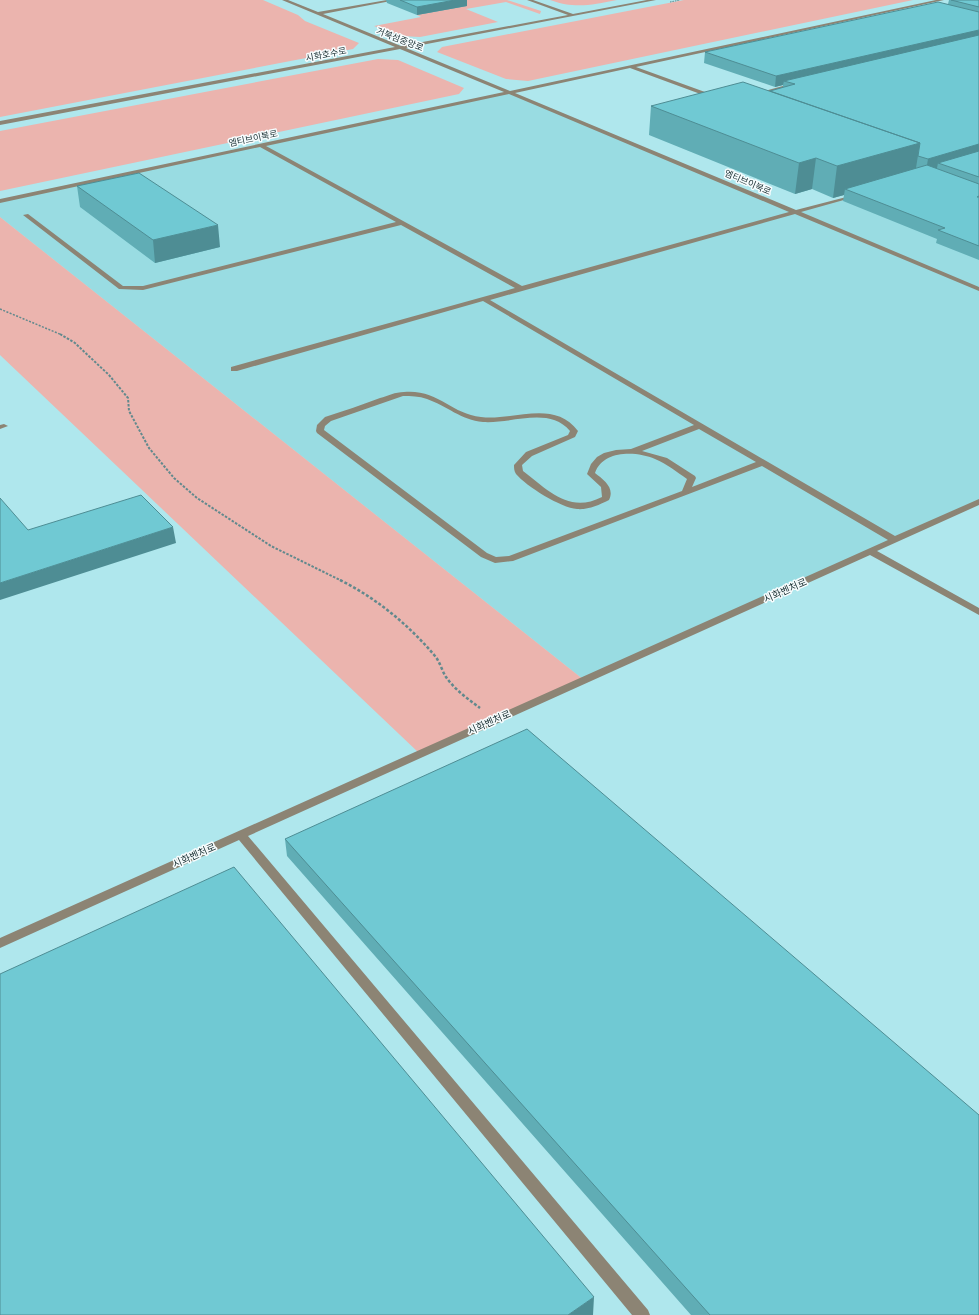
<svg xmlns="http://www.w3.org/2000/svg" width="979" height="1315" font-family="'Public Sans','Noto Sans KR',sans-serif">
<rect width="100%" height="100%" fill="#afe7ed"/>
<path fill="#99dce2" d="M 509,92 L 797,212 L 979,160 L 979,502 L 584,680 L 0,217 L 0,201 Z"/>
<path fill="#ebb4ae" d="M 0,0 L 263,0 L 298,15 L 305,21 L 359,43 L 353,49 L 0,117 Z
M 442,0 L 507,0 L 541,11 L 540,14 L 506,2 L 466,9 L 498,22 L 420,37 L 401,36 L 374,26 L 421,17 L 417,15 Z
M 550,0 L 617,0 C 591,5 575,9 550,0 Z
M 684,0 L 913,0 L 528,81 L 506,79 L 437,52 L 442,47 Z
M 378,59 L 398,60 L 464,88 L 459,94 L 0,191 L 0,131 Z
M 0,217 L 584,680 L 419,753 L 0,355 Z"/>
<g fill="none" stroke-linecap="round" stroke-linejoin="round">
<path stroke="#62898d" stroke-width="1" stroke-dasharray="1.5 1" stroke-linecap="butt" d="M 670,2 L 680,0"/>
<path stroke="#62898d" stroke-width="1.5" stroke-dasharray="2 1.5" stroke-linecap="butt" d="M 0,309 L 62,335"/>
<path stroke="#62898d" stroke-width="2" stroke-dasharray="2.5 1.5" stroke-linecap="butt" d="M 60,334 L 75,343 L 109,375 L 128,398 L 129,411 L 149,448 L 174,478 L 197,498 L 271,546 L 342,581"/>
<path stroke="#62898d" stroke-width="2.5" stroke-dasharray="3 2" stroke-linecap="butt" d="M 340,580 C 376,598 409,625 435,656 C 440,662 442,671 446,677 C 455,690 468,699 480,708"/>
<path fill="#8c8474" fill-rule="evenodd" d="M 282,0 L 288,0 L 318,12 L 387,0 L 396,0 L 323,14 L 401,46 L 568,15 L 527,0 L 533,0 L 573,14 L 647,0 L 656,0 L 406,48 L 510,91 L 936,0 L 944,0 L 636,67 L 716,96 L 714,99 L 630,68 L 515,93 L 796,210 L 858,194 L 858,196 L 801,212 L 979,287 L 979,291 L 795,214 L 490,300 L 895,536 L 979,499 L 979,505 L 877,551 L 979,608 L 979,615 L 870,555 L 248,836 L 648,1310 L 650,1315 L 632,1315 L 239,840 L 0,948 L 0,938 L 888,540 L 762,466 L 513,561 L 495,563 L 481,557 L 317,433 L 316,431 L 317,425 L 325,417 C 343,411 362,405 380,398 C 388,396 395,392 404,392 C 438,389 451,414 481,417 C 514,421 554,399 578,431 L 575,437 L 532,456 L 522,465 L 523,471 C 548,490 569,514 602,497 L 601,487 L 587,474 L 591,464 L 597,457 L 604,453 L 616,450 L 631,449 L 694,425 L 483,301 L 237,371 L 231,371 L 231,367 L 515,288 L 401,225 L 143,290 L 119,289 L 23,215 L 28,214 L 123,286 L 143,286 L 396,222 L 260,147 L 0,203 L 0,199 L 504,92 L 400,49 L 0,125 L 0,121 L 395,47 ZM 509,94 L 789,212 L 522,286 L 266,146 ZM 403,396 C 411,396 419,396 427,399 C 447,406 461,420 483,422 C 512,424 549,406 570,431 L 568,435 L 526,452 L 514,465 C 514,468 514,471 516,474 C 526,486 561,508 577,509 C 588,510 599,505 609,500 C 615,488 604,480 595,473 C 603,450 636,451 655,459 C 667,464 677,472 687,479 L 682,491 L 509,556 L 496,557 L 487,553 L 324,430 L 325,426 L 331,421 ZM 699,429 L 756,462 L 692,487 L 696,478 L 695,476 L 667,458 L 642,451 Z
M 790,84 L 792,87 L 757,96 L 754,94 Z
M 4,424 L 8,426 L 0,429 L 0,425 Z"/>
</g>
<path fill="#60adb5" d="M 386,0 L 467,0 L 467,6 L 417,15 L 387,3 Z
M 949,0 L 979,0 L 979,260 L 936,243 L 937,239 L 843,201 L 844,195 L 833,198 L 812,189 L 795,194 L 649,135 L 651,106 L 770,91 L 783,88 L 783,85 L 775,87 L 704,63 L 705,52 L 948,4 Z
M 77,186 L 220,247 L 155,263 L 80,207 Z
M 285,839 L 979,1315 L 691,1315 L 287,856 Z"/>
<path fill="#4e8d94" d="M 455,0 L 467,0 L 467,6 L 417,15 L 417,7 Z
M 979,30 L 979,38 L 784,81 L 783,85 L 775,87 L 776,76 Z
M 920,143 L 915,174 L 845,189 L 844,195 L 833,198 L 837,166 Z
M 979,144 L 979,153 L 938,163 L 937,168 L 926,171 L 928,159 Z
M 816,158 L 812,189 L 795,194 L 799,163 Z
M 218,225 L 220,247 L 155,263 L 153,240 Z
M 173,527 L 176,543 L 0,600 L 0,583 Z
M 594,1297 L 593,1315 L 568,1315 Z"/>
<path fill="#70c9d3" stroke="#4e8d94" d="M 400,0 L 455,0 L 417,7 Z
M 951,0 L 979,0 L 979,7 Z
M 938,2 L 979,12 L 979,30 L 776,76 L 705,52 Z
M 979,35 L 979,144 L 928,159 L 918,156 L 920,143 L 770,91 L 795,84 L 784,81 Z
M 743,82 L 920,143 L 837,166 L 816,158 L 799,163 L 651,106 Z
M 979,151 L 979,177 L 938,163 Z
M 927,165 L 979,184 L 979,196 L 977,197 L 979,197 L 979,246 L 938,230 L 945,228 L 845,189 Z
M 139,173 L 218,225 L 153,240 L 77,186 Z
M 141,495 L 173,527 L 0,583 L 0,498 L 28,530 Z
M 527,729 L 979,1115 L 979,1315 L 710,1315 L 285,839 Z
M 234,867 L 594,1297 L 568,1315 L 0,1315 L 0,974 Z"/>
<g text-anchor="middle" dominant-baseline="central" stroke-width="3" stroke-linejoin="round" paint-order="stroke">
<g font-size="9" fill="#1b3134" stroke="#f8fdfe">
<text transform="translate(400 39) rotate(21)">거북섬중앙로</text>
<text transform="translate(326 54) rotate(-11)">시화호수로</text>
<text transform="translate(253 138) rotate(-12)">엠티브이북로</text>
<text transform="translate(748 182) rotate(23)">엠티브이북로</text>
</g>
<g font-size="10" fill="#1b3134" stroke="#f8fdfe">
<text transform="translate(785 590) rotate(-24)">시화벤처로</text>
<text transform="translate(489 722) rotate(-24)">시화벤처로</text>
<text transform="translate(194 855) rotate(-24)">시화벤처로</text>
</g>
</g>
</svg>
